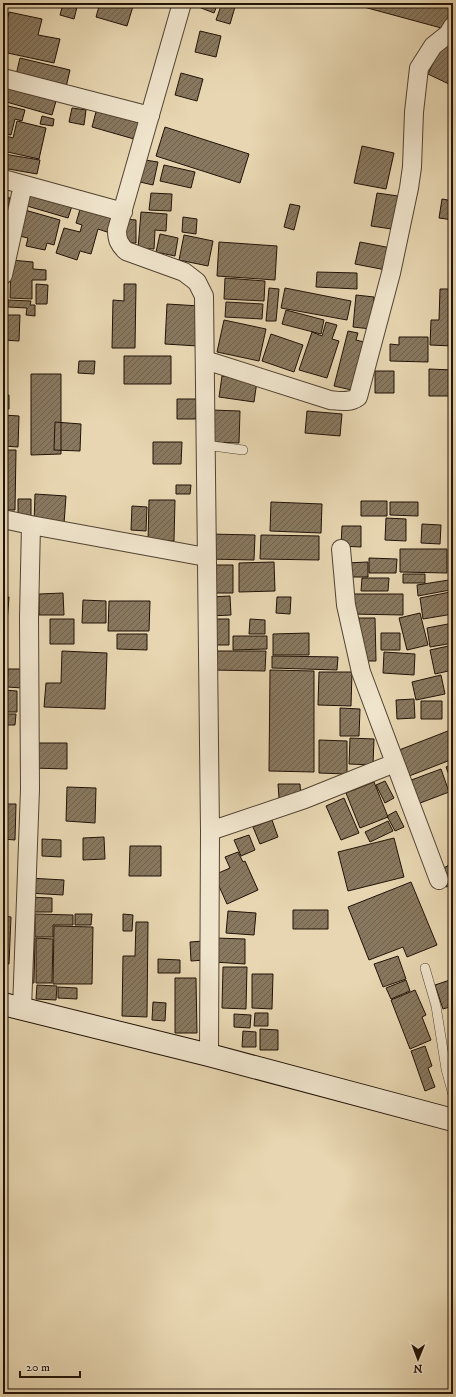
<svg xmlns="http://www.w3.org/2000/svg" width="456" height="1397" font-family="'IM FELL DW Pica',serif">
<defs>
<pattern id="building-hatch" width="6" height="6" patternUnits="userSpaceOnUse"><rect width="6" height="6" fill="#88785f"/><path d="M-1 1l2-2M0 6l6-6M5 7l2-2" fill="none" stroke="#6f614c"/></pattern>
</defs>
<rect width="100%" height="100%" fill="#e7d6b1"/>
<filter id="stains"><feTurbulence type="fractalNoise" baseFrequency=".005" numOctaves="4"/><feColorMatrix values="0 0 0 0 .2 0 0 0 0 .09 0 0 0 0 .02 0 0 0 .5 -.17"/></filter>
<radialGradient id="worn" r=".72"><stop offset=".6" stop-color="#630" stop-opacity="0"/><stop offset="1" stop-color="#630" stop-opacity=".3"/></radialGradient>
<path fill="url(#building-hatch)" stroke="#211207" d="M 100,3 L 134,3 L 127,26 L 96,17 Z
M 197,3 L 218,3 L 214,13 L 196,6 Z
M 222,3 L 235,7 L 230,24 L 216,20 Z
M 349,3 L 452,3 L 445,29 Z
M 63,4 L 77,7 L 74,19 L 60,15 Z
M 9,12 L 42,19 L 38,35 L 60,39 L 54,63 L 3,52 L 3,40 Z
M 200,31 L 221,36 L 216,57 L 195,52 Z
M 444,39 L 453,44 L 453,86 L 428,74 Z
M 20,58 L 70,70 L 66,87 L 16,75 Z
M 181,73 L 203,79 L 197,101 L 175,95 Z
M 3,86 L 56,101 L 52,115 L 3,101 Z
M 8,106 L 25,110 L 22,121 L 15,119 L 11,135 L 3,133 L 3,123 Z
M 72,108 L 86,110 L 84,125 L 69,122 Z
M 97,108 L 140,120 L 134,139 L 92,127 Z
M 42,116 L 54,119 L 53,126 L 40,124 Z
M 17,121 L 46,128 L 39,159 L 3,151 L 3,135 L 13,138 Z
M 165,127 L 249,154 L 240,183 L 156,156 Z
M 362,146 L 394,153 L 386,189 L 354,183 Z
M 4,154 L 40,160 L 37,174 L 3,168 Z
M 145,160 L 158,162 L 153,185 L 140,182 Z
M 164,165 L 195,172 L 191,188 L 160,181 Z
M 31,190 L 73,203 L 68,218 L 27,206 Z
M 151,193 L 172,194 L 171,211 L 149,210 Z
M 377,193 L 398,196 L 392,229 L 371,226 Z
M 3,197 L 10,198 L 8,212 L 3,211 Z
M 442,199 L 453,201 L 453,220 L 439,218 Z
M 290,204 L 300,206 L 294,230 L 284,227 Z
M 81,206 L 115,216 L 110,233 L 98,229 L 91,254 L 80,251 L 77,260 L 56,253 L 64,228 L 80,232 L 82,225 L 76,223 Z
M 25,210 L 60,220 L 54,245 L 47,243 L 45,250 L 26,246 L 28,238 L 19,236 Z
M 141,212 L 167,214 L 166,231 L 155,230 L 154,249 L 138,248 Z
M 183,217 L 197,219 L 196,234 L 182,232 Z
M 125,219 L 136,220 L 136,243 L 124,243 Z
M 160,234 L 178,238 L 175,256 L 156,252 Z
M 184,235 L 213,241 L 208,266 L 179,260 Z
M 219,242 L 277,246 L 275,280 L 217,276 Z
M 360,242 L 391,248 L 386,270 L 355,264 Z
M 11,260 L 33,262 L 33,269 L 46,270 L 46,280 L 32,280 L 32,299 L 10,298 Z
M 317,272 L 357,273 L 357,289 L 316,287 Z
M 225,278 L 265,281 L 264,301 L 224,299 Z
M 36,284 L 48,285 L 47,304 L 36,304 Z
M 124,284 L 136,284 L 135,348 L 112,348 L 113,300 L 124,301 Z
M 269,288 L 279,289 L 276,321 L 266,321 Z
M 285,288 L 351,301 L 347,320 L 281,308 Z
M 440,289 L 453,289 L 453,346 L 430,345 L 431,320 L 439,320 Z
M 356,295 L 374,297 L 371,329 L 353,327 Z
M 8,300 L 31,301 L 30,305 L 35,305 L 35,316 L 26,315 L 27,308 L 8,307 Z
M 226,302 L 263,304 L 262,319 L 225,317 Z
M 167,304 L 200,306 L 198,346 L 165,344 Z
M 286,310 L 324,320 L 321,334 L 282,324 Z
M 3,315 L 20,315 L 19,341 L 3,340 Z
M 224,320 L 266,329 L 259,361 L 217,352 Z
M 326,322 L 337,325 L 332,339 L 339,341 L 327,378 L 299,370 L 312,332 L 322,336 Z
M 348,331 L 358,333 L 356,340 L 368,343 L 356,391 L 334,386 Z
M 271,334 L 303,345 L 294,372 L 262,361 Z
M 399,337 L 428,337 L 428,362 L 390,361 L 390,344 L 399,345 Z
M 124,356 L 171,356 L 171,384 L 124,384 Z
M 79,361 L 95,361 L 94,374 L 78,373 Z
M 429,369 L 453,370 L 453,396 L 429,396 Z
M 375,371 L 394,371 L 394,393 L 375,393 Z
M 31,374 L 61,374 L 61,454 L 31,455 Z
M 222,376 L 257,381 L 254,402 L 219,397 Z
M 9,395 L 9,409 L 3,409 L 3,396 Z
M 177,399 L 196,399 L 196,419 L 177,419 Z
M 211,410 L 240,411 L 239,443 L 210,442 Z
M 307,411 L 342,414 L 340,436 L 305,433 Z
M 3,415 L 19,416 L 18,447 L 3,446 Z
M 55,422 L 81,424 L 80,451 L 54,450 Z
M 153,442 L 182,442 L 181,464 L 153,464 Z
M 3,450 L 16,450 L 15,510 L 3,510 Z
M 176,485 L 191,485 L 190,494 L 176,494 Z
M 35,494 L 66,496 L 64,524 L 34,523 Z
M 18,499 L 31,499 L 31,516 L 18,516 Z
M 149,500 L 175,500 L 174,541 L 148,541 Z
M 361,501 L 387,501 L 387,516 L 361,516 Z
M 271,502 L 322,504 L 321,533 L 270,531 Z
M 390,502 L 418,502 L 418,516 L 390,515 Z
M 132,506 L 147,507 L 146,531 L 131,530 Z
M 386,518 L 406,519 L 406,541 L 385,540 Z
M 422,524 L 441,525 L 440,544 L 421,543 Z
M 342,526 L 361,526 L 361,547 L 341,546 Z
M 209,534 L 255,535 L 254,560 L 208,559 Z
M 261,535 L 319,536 L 319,560 L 260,559 Z
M 400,549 L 447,549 L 447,573 L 400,572 Z
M 369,558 L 397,559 L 396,573 L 369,573 Z
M 274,562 L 275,591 L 239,592 L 239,563 Z
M 368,562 L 368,577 L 345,577 L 345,563 Z
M 208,565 L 233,565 L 233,593 L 208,593 Z
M 403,574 L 425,574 L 425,583 L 403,583 Z
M 362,578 L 389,578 L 388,591 L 361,591 Z
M 449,580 L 450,590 L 418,596 L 417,585 Z
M 450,592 L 453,614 L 423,619 L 420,598 Z
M 63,593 L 64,615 L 39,615 L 39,594 Z
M 351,594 L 403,594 L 403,615 L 350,614 Z
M 230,596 L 231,615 L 210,616 L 209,597 Z
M 3,597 L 9,597 L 7,623 L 3,623 Z
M 277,597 L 291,597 L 290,614 L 276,613 Z
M 83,600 L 106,601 L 106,623 L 82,623 Z
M 109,601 L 150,601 L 149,631 L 108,631 Z
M 420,613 L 428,645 L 407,650 L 399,618 Z
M 359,618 L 375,618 L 376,661 L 359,661 Z
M 50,619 L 74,619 L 74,644 L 50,644 Z
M 211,619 L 229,619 L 229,645 L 210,645 Z
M 250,619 L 265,620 L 265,634 L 249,634 Z
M 453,623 L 453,643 L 430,647 L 427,628 Z
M 3,628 L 7,628 L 6,657 L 3,657 Z
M 309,633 L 309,655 L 273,655 L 273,634 Z
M 381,633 L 400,633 L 400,650 L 381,650 Z
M 117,634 L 147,634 L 147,650 L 117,649 Z
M 233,636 L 267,636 L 267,649 L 233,650 Z
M 453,645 L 453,670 L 435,674 L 430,650 Z
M 62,651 L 107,653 L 105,709 L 44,707 L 46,683 L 61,683 Z
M 212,651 L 266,651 L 265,671 L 212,670 Z
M 384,652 L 415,654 L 414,675 L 383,673 Z
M 272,656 L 338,657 L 337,670 L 272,668 Z
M 8,669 L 23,669 L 23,688 L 7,687 Z
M 270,670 L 314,671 L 314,772 L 269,771 Z
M 319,672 L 352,672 L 351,706 L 318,705 Z
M 441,675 L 445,694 L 416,700 L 412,682 Z
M 3,690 L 17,691 L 17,712 L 3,712 Z
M 414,699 L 415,718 L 397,719 L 396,700 Z
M 421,701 L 442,701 L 442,719 L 421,719 Z
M 340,708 L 360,709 L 359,736 L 340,736 Z
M 3,714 L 16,714 L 15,725 L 3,725 Z
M 453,729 L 453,759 L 404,778 L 394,752 Z
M 350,738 L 374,739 L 373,765 L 349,764 Z
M 319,740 L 347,741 L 347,774 L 319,773 Z
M 32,743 L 67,743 L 67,769 L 32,768 Z
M 453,764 L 453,786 L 446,767 Z
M 441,769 L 449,792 L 415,805 L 406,782 Z
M 3,777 L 7,778 L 4,800 L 3,800 Z
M 385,781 L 394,798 L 385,803 L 376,785 Z
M 374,782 L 388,817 L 360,828 L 346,793 Z
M 278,784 L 300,784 L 301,797 L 279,798 Z
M 67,787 L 96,788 L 95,823 L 66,821 Z
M 344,798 L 359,833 L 341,840 L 326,806 Z
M 3,804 L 16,804 L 15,840 L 3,839 Z
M 396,811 L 404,827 L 395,831 L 387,816 Z
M 272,820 L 278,837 L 260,844 L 253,827 Z
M 388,821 L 393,831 L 370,842 L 365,832 Z
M 249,835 L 255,850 L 241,856 L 234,840 Z
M 104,837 L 105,859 L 83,860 L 83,838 Z
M 394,838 L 404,877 L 348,891 L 338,852 Z
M 42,839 L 61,840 L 61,857 L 42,856 Z
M 130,846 L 161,846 L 161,876 L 129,876 Z
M 238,852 L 243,862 L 245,861 L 258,890 L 227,904 L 214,875 L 230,868 L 225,857 Z
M 453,863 L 453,884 L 446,887 L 438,871 Z
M 29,878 L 64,880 L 63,895 L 28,893 Z
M 411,882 L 437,945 L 407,957 L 403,947 L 369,960 L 348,907 Z
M 27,897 L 52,898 L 52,912 L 27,912 Z
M 293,910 L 328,910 L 328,929 L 293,929 Z
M 228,911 L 256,913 L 254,935 L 226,933 Z
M 35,914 L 73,915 L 73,925 L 53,925 L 53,937 L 35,937 Z
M 75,914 L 92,914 L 91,925 L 75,925 Z
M 123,914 L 133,915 L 132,931 L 123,931 Z
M 3,916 L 11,917 L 9,964 L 3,964 Z
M 136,922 L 148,922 L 147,1017 L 122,1016 L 123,956 L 135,956 Z
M 54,926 L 93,927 L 92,984 L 53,984 Z
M 27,938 L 35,938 L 34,983 L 26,982 Z
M 36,938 L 53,939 L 52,983 L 36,983 Z
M 215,938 L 245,939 L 245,964 L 214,962 Z
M 204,941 L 206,960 L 191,961 L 190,942 Z
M 398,956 L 406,979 L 383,987 L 374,964 Z
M 158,959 L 180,960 L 180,973 L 158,973 Z
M 223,967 L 247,967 L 246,1009 L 222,1008 Z
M 252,974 L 273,974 L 272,1009 L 252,1008 Z
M 175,978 L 196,978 L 197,1033 L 175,1033 Z
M 453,979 L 453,1006 L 443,1009 L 435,985 Z
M 406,980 L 410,991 L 391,999 L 386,988 Z
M 37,985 L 57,986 L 56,1000 L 36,999 Z
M 58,987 L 77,988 L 77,999 L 58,998 Z
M 415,990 L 426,1015 L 422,1017 L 431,1040 L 410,1049 L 391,1000 Z
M 153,1002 L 166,1003 L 165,1021 L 152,1020 Z
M 255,1013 L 268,1013 L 268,1026 L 254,1026 Z
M 234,1014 L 251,1015 L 250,1028 L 234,1027 Z
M 260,1029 L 278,1030 L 278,1050 L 260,1050 Z
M 243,1031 L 256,1032 L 256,1047 L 242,1047 Z
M 425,1046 L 432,1066 L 428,1068 L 435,1087 L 425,1091 L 411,1051 Z"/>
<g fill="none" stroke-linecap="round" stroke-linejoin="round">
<g stroke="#524332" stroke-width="10">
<path id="lane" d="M 205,445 L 243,450
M 425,968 L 436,1006 L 446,1069 L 453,1095"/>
</g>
<g stroke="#524332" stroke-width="20">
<path id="street" d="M 182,3 L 117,230 C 117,240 119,244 126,251 L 184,272 L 197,282 L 204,296 L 210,831 L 209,1055
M 3,78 L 150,116
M 3,179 L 123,212
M 3,275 L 23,185
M 205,360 L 330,400 C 340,401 350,403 358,397 L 391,273 L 409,188 L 412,167 L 414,112 L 419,68 L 433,46 L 448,34 L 453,26
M 3,519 L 31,525 L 206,557
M 341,549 L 346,605 L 361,672 L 439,880
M 210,831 L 305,799 L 395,763
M 22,1009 L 30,789 L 29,617 L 31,525"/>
</g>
<g stroke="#211207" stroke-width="24">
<path id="secondary" d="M 3,1004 L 209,1055 L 453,1120"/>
</g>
<use href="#lane" stroke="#efe4cc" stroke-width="9"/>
<use href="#street" stroke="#efe4cc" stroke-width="18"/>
<use href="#secondary" stroke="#efe4cc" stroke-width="22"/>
</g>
<rect width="456" height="1397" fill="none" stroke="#e7d6b1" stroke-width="16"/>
<rect x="4" y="4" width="448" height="1389" fill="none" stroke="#211207" stroke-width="2"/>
<rect x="8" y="8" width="440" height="1381" fill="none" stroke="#211207"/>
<g transform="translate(418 1359) rotate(181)" stroke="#efe4cc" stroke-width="3" paint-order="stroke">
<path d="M0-3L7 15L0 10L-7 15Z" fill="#211207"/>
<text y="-6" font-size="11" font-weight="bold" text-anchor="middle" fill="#211207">N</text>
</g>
<path d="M20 1371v6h60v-6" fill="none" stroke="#211207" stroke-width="2"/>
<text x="26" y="1371" font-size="12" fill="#211207" stroke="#efe4cc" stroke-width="3" paint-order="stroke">20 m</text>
<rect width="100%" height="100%" filter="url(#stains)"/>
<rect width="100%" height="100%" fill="url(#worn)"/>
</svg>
